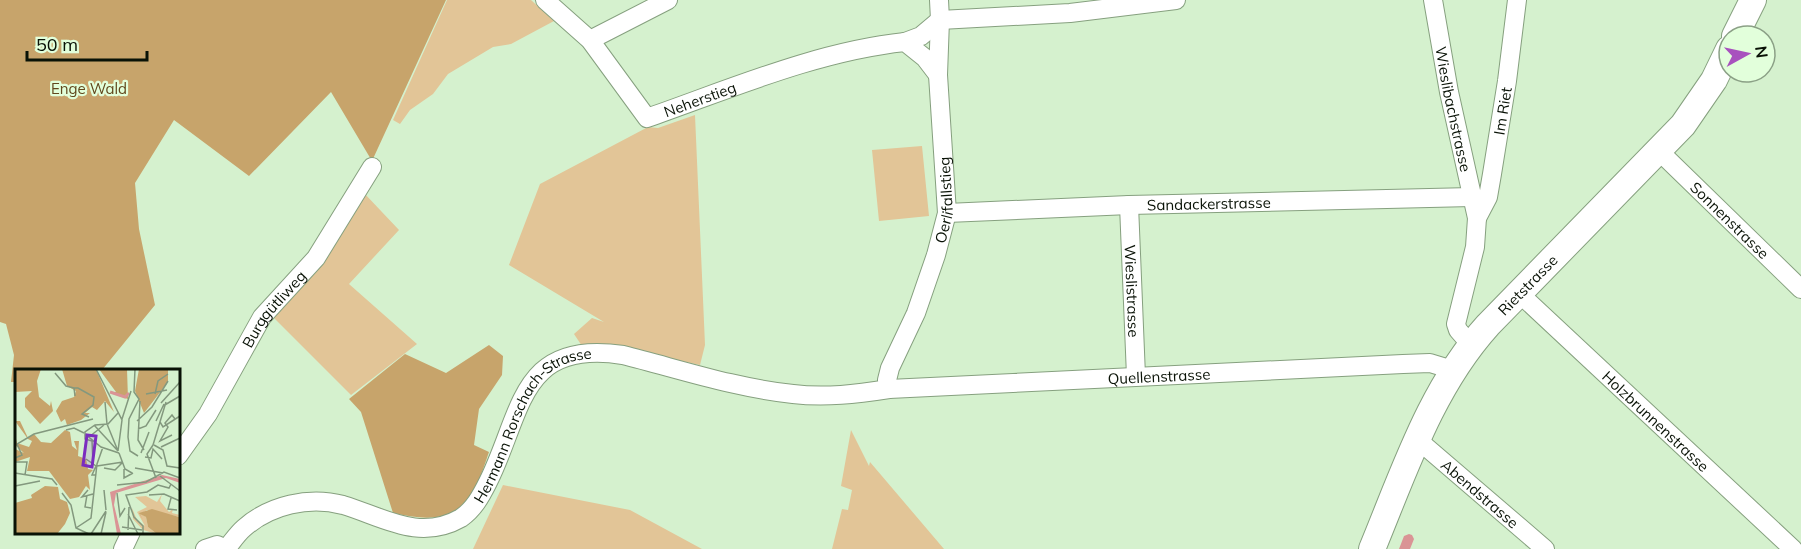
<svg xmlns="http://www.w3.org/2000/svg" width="1801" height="549" font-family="Mulish,sans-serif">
<rect width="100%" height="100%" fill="#d5f1ce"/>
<path fill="#e2c597" d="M 447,0 L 531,0 L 554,21 L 511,44 L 493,47 L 448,74 L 433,94 L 410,110 L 400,124 L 393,120 Z
M 695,115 L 705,345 L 700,365 L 607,345 L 582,346 L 574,334 L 592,318 L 604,322 L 509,265 L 540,184 L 648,127 L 658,128 Z
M 922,146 L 929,216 L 879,221 L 872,150 Z
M 364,193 L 399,230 L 349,284 L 417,344 L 351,395 L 271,315 Z
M 851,430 L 869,466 L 870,462 L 944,549 L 832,549 L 842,509 L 848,510 L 852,490 L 841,486 Z
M 503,485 L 630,510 L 702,549 L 473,549 Z"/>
<path fill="#c7a46b" d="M 0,0 L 446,0 L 372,161 L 331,92 L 249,176 L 174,120 L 135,183 L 139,229 L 155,305 L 102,370 L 16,370 L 16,382 L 11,382 L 14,355 L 6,324 L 0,322 Z
M 489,345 L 503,356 L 502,375 L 479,409 L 474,445 L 489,452 C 485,463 476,493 469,500 C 448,523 421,519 393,513 L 361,412 L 349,399 L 405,354 L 446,373 Z"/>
<path fill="#da9495" d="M 1409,534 L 1412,535 L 1414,539 L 1410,549 L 1399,549 L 1404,536 Z"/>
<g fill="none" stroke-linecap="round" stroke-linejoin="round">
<g stroke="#86a07f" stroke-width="20">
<g id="street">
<path id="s1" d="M 545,0 L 590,40 L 647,118 C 730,89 818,51 905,42 L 925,58 L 938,75"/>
<path id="s2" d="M 1433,0 L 1449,92 L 1477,218 L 1475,247 L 1456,324 L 1458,330 L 1471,345"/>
<path d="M 590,40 L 668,0"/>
<path d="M 905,42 L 921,36 L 940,20 L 1070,13 L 1176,0"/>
<path id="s3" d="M 1659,151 L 1801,289"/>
<path id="s4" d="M 1129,205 L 1136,376"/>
<path id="s5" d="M 947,213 L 1129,205 L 1472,197"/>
<path id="s6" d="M 1477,218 L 1488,197 L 1492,174 L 1507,81 L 1517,0"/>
<path id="s7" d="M 1520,294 L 1793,549"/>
<path id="s8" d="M 889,389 L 887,380 L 890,368 L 916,313 L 936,255 L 947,213 L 938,75 L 940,20 L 939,0"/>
<path id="s9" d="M 1418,440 L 1545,549"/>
<path id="s10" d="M 178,456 L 208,414 L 262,317 L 316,258 L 372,167"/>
<path d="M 123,549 L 131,532"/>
<path d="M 205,549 L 217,545 L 226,549"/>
<path id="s11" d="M 226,549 C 232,542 237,534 244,528 C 270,505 309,496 343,505 C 383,517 419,542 461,518 C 474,509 481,496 488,482 C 523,412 519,339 623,355 C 679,369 735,388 793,394 C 825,398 857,394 889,389 L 1403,364 L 1430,363 L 1453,370"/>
</g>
</g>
<g stroke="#86a07f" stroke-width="28">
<g id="secondary">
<path d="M 1735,36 L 1753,0"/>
<path id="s12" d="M 1372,549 C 1404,472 1431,388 1488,325 L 1683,125 L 1714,80 L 1729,49"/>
</g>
</g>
<use href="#street" stroke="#fff" stroke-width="18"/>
<use href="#secondary" stroke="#fff" stroke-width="26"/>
</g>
<g text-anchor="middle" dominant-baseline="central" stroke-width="4.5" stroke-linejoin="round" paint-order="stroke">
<g font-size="15" fill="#61481d" stroke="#e2ffdb">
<text x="89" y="88">Enge Wald</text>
</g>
<g font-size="15" fill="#091206" stroke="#e2ffdb">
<text stroke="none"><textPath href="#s1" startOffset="213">Neherstieg</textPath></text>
<text stroke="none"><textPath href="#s2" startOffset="111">Wieslibachstrasse</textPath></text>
<text stroke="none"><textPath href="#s6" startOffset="111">Im Riet</textPath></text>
<text stroke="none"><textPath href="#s8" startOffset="200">Oerlifallstieg</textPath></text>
<text stroke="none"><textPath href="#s5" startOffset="262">Sandackerstrasse</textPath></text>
<text stroke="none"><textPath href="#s3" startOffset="99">Sonnenstrasse</textPath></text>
<text stroke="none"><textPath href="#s12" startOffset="310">Rietstrasse</textPath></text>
<text stroke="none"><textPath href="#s4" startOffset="86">Wieslistrasse</textPath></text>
<text stroke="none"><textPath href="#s10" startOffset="176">Burggütliweg</textPath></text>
<text stroke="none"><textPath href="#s11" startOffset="1053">Quellenstrasse</textPath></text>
<text stroke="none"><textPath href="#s7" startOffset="186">Holzbrunnenstrasse</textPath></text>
<text stroke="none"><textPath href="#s11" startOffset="380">Hermann Rorschach-Strasse</textPath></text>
<text stroke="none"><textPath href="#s9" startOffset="82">Abendstrasse</textPath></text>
</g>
</g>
<g transform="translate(15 369)">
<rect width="165" height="165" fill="#d5f1ce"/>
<path d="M 147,125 L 145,132 L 154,143 L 158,140 L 157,144 L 165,146 L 165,148 L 132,141 L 126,145 L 131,148 L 133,158 L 142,165 L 128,161 L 118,150 L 117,139 L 122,151 L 130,157 L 122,143 L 132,138 L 120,128 L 131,127 L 142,133 Z" fill="#e2c597"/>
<path d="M 0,0 L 26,0 L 22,12 L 24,28 L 35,37 L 36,32 L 38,42 L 25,55 L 10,38 L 10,29 L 17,22 L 0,23 ZM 47,0 L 81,0 L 99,43 L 90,32 L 82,41 L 77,38 L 70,44 L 75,44 L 66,51 L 52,56 L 50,50 L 46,53 L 41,42 L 47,32 L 59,28 L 61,22 L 52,17 ZM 84,0 L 112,0 L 113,30 L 96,24 L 101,23 ZM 124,0 L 153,0 L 153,13 L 129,44 L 120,22 ZM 0,52 L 5,52 L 13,69 L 19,65 L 26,73 L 36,74 L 50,61 L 55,63 L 57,77 L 62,81 L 59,72 L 64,72 L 63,87 L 71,90 L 73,100 L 78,101 L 73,106 L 75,121 L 71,117 L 64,128 L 55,130 L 34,102 L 12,102 L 15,88 L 0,93 L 0,80 L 9,84 L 0,76 L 0,66 L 2,74 L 14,78 L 17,72 L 13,70 ZM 30,117 L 43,118 L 45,130 L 52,133 L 55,144 L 50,155 L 42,165 L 0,165 L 0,134 L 17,129 L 16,126 ZM 137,140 L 164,148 L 165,165 L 142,165 L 133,158 L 131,148 L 125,145 L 128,151 L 124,144 Z" fill="#c7a46b"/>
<path d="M 147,106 L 165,110 L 165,114 L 151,109 L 101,124 L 99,136 L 106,165 L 102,165 L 95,123 Z" fill="#da9495"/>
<path fill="none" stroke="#da9495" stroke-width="3" d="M 95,23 L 110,28 L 114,24"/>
<path fill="none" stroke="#83987e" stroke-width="1.5" d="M 81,0 L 107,51 L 103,82M 120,0 L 119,23 L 124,30 L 114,50 L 113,68 L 115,82 L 123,87M 40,4 L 51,17 L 59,19M 131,25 L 152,21M 140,25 L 143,12 L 153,5M 60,27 L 59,19 L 63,19 L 79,28 L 78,36 L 67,45 L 74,48M 125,32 L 123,71 L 129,81M 90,33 L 92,55M 146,34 L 165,13M 148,37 L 165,27M 107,50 L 116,22M 122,52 L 137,38 L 153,12M 141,52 L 149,35M 145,53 L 148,58 L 165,47M 92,55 L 103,82M 79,56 L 103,82M 123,60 L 131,57 L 141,41M 51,61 L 59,59 L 69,64M 70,65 L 86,78 L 104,84M 157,66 L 145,72 L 153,58 L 150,54 L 157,46 L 160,50M 74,68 L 89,56M 77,72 L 70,70 L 70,63 L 80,56 L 93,55 L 103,44M 77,72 L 78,94M 138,76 L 151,33M 138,76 L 132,85 L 141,109M 139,76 L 148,81 L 152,97 L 165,99M 146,78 L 165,69M 104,84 L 110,100 L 117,104M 126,84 L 134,63M 130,88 L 136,89 L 138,80 L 147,90M 0,89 L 7,86 L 2,75 L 19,65 L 78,50M 71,90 L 81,97 L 77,106 L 81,106M 0,93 L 12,93 L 10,106M 82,97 L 108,93M 89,99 L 100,101 L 107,94M 120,99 L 148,104M 109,100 L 109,109 L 118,104M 0,104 L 37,110 L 42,116M 145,107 L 165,122M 102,116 L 131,113 L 149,103 L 165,109M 0,117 L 25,112M 73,121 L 67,128 L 78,125M 89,121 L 91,141M 47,124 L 56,136 L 61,159 L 74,165M 102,124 L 105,147 L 110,139M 72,126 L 70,138 L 76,139M 134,126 L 149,125 L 165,132M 156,129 L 153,140 L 162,141M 113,145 L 123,165M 107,158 L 127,161M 61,159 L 76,149 L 82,95 L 88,78M 113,161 L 114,138M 76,165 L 91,142M 86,165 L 91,143M 128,165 L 128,157 L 119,148 L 111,126 L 132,123 L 143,116 L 154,119 L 156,115"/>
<path fill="#7b2cbf" fill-opacity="0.15" stroke="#7b2cbf" stroke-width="3" d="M 72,66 L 81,67 L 77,98 L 68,96 Z"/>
<rect width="165" height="165" fill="none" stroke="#091206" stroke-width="3"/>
</g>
<g transform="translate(1747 54) rotate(82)"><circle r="28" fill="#e2ffdb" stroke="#8ba086" stroke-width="1.5"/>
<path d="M0-4.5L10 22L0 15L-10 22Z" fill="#a851be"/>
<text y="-9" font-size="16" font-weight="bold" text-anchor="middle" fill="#091206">N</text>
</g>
<path d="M27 51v9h120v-9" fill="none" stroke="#091206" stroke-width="3"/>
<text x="36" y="51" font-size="18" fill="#091206" stroke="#e2ffdb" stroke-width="4.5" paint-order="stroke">50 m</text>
</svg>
